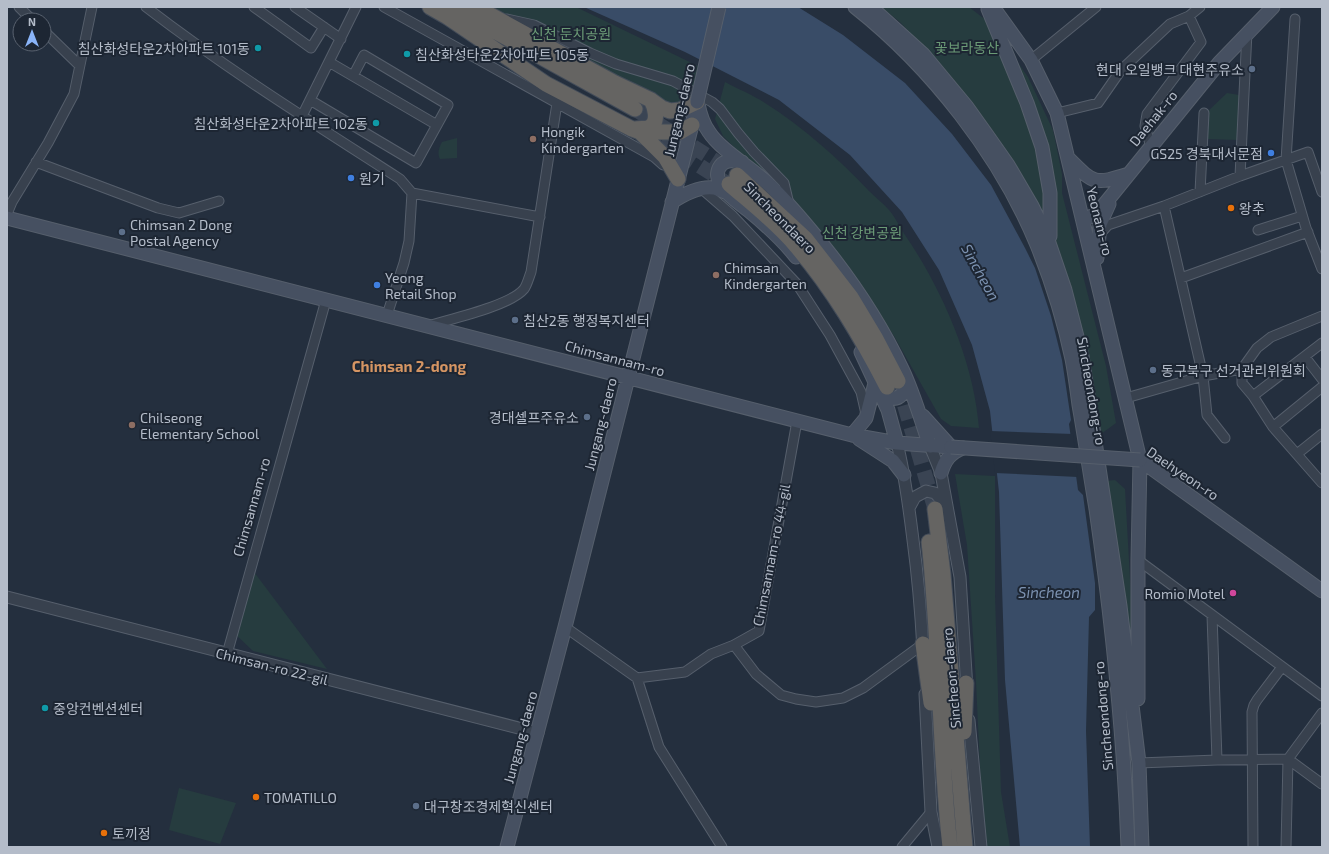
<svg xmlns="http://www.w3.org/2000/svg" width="1329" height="854" font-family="'Exo 2','Noto Sans KR',sans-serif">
<rect width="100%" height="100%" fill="#242f3e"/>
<path fill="#263c3f" d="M 457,7 L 576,7 L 698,66 L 690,100 L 676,110 Z
M 881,7 L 969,7 L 991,24 L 1028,77 L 1053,130 L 1062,174 L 1062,193 L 1106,366 L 1116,423 L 1101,434 L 1088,362 L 1073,301 L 932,56 L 900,22 Z
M 725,82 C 738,89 753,95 765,103 C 803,127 838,158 869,191 C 875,197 883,203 889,210 C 895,217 900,227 905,235 C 942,289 974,362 979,428 L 951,426 L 941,419 L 894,336 L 844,263 L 776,184 L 736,149 L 723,136 L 715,119 Z
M 1227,93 L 1239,95 L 1238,140 L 1206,139 L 1206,113 Z
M 457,138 L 457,158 L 440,159 C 437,153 439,148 442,142 Z
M 955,474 L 995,476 L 995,595 L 1001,792 L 1010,847 L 987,847 L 981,789 L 976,682 L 967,545 Z
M 1115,480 L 1125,489 L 1136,686 L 1106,481 Z
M 251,568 L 327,669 L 253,651 L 233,632 Z
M 179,788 L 236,803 L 220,844 L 169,830 Z"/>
<path fill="#394c67" d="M 584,7 L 798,7 L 843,35 L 905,83 L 952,134 L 991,185 L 1025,248 L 1035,268 L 1051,316 L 1062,360 L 1071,420 L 1069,424 L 1078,490 L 1083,495 L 1095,583 L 1095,610 L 1089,617 L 1086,731 L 1090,847 L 1020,847 L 1005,680 L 999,492 L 990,411 L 972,345 L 939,270 L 902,212 L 850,155 L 779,100 L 685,52 Z"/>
<path fill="#242f3e" d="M 990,431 L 1073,434 L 1078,477 L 995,473 Z"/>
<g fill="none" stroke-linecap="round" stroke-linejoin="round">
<path stroke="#3a4453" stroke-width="15" stroke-dasharray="15 8" stroke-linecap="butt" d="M 635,109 L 737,175
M 642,129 L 728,184
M 898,383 L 935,509"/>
<g stroke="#565f6c" stroke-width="11">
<path id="minor" d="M 19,7 L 32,20
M 146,7 C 228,70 313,123 400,179 L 412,193 L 409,241 L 404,263 L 387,315
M 254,7 L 311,48 L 324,27
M 295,7 L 341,39
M 384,7 L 654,157 L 663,165
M 507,19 L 534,25 L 590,53 L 616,64 L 673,81 L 712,102 L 720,109 L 738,133 L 754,152 L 784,183 L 789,204
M 1295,19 L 1286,160 L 1306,228 L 1322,269
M 44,31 L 79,65
M 1031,60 L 1096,7
M 329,62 L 437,125 L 448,105 L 364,55 L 353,76
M 310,100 L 416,163 L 437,125
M 1057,113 L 1098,103 L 1121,70 L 1170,24 L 1189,16 L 1200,7
M 302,116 L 356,7
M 1151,147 L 1145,126 L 1147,114 L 1201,42 L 1189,16
M 36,162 L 158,208 L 179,213 L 219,201
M 1240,176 L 1247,32
M 702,189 L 733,216 L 797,284 L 830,335 L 861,392 L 866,414
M 1200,192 L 1204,113
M 412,193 L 540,217
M 1164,206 L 1203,376 L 1207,415 L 1225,438
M 7,214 L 12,202 L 48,143 L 74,94 L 92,7
M 1258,230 L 1302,216
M 1099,235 L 1108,225 L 1164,206 L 1240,176 L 1308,152 L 1322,192
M 1181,278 L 1308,232
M 428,326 C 450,319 510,306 524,289 C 527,285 529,277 531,272 L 557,103
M 1305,357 L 1322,379
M 1242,369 L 1242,383 L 1253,396 L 1273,427 L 1322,483
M 1253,396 L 1322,343
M 1126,398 L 1203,376 L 1242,369 L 1257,348 L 1271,337 L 1322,316
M 1273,427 L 1322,387
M 1297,454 L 1322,434
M 1138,560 L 1322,696
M 1212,615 L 1217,760
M 565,627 L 637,678 L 659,747 L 722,847
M 734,645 L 756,674 L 781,695 L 796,699 L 816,702 L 843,698 L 863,688 L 923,644
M 227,654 L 326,300
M 637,678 L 685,672 L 711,654 L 734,645 L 759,631 L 797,421
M 1139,763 L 1217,760 L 1288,759 L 1322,784
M 902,847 L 931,812
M 1253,847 L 1252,712 L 1254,705 L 1257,700 L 1282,667
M 1286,847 L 1288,759 L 1322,713"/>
</g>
<g stroke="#565f6c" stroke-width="13">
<path id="tertiary" d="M 897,443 C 905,475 909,507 913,540 C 918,577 921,613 923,650
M 930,446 L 941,473 L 960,577 L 967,689
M 909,508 L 915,497 L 926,491 L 935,493 L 947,506
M 7,597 L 538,733
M 925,694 L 931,812 L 938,847
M 969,720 L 981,847"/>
</g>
<g stroke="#565f6c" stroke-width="15">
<path id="secondary" d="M 855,7 C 931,67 1000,155 1037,245 C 1052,282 1064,321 1072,359 C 1075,374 1077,390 1079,405 C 1085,439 1090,474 1096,509 C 1112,621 1124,734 1128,847
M 871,7 L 923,54 L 967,107 L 987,135 L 1008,165 L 1032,206 L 1047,237 L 1065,290 L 1082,356 L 1120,606 L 1139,763 L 1142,847
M 990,7 L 998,14 L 1031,60 L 1057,113 L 1140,460 L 1138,560 L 1138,699
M 988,9 L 1027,103 L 1042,147 L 1050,193 L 1050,236 L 1046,238
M 698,104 C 700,114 703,124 709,132 C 720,149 748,166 764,180 C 778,192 791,207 803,221 C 842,266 877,316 902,369 C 914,394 921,420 930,446
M 1068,158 C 1094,184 1094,185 1129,174
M 742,162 C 735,161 729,159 722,164 C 718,168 716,175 719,181 C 725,194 739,203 749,211 C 766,225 783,240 796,257
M 672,202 C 684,194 699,186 714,188 C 718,189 724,192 728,193
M 7,218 L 852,435 L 897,443 L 951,447
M 1083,220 L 1094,215 L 1103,206 L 1219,63 L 1273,7
M 1097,258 L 1100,224 L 1109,204
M 861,352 L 888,410 L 897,443
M 879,387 C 881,390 884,395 888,397 C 900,402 906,391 907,381
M 923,416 L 951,447
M 852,435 L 866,418 L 875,383
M 859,439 L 893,461 L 904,475
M 1140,460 L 1322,591
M 941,473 C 945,460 950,453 963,448
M 507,847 L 565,627 L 692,125 L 697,102"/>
</g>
<g stroke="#434c59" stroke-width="17">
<path id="trunk" d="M 430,7 L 451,19
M 451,7 L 635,109
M 476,7 L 615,83 L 651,100 L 662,108 L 670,111 L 680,110 L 697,102
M 443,14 L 546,84 L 632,129 L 640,132 L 680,132 L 692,125
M 635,129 C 639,128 644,129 648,128 C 660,123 655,107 651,100
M 640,132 L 665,157 L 678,179
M 737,175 L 806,239 L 851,297 L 875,337 L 898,381
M 729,184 C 752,204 777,223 796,246 C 833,289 861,337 887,387
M 935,509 L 943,574 L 965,847
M 929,542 C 940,643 939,746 950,847
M 923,644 L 931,703
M 964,732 L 966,683"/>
</g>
<use href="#minor" stroke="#38414e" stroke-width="9"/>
<use href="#tertiary" stroke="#38414e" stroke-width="11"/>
<use href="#secondary" stroke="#465061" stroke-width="13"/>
<use href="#trunk" stroke="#656462" stroke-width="15"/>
<g stroke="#565f6c" stroke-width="15" stroke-linecap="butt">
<path id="secondary-bridge" d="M 697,102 L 719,7
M 951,447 L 1140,460"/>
</g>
<use href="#secondary-bridge" stroke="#465061" stroke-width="13"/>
</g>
<g fill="#0f9aa8" stroke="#1d2633" stroke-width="1.5">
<circle cx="258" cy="48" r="4"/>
<circle cx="407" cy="54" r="4"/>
<circle cx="376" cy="123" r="4"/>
<circle cx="45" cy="708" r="4"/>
</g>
<g fill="#5c6f8a" stroke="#1d2633" stroke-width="1.5">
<circle cx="1252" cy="69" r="4"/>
<circle cx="122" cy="232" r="4"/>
<circle cx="515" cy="320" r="4"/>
<circle cx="1153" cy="370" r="4"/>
<circle cx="587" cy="417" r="4"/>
<circle cx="416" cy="806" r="4"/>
</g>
<g fill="#8d6e63" stroke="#1d2633" stroke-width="1.5">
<circle cx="533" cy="139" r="4"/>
<circle cx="716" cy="275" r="4"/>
<circle cx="132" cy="425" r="4"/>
</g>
<g fill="#3f7fe0" stroke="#1d2633" stroke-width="1.5">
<circle cx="1271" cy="153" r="4"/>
<circle cx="351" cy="178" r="4"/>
<circle cx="377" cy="285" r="4"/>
</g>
<g fill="#e8710a" stroke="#1d2633" stroke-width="1.5">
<circle cx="1231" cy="208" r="4"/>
<circle cx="256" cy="797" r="4"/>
<circle cx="104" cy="833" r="4"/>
</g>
<circle fill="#d1479c" stroke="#1d2633" stroke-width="1.5" cx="1233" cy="593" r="4"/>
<g text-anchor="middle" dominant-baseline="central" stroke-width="4" stroke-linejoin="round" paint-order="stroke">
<g font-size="14" fill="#6b9a76" stroke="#1d2633">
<text x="571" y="33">신천 둔치공원</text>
<text x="967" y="47">꽃보라동산</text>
<text x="862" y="232">신천 강변공원</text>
</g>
<g font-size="14" fill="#b4bcc9" stroke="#1d2633" text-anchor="start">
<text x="250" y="48" text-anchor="end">침산화성타운2차아파트 101동</text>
<text x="415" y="54">침산화성타운2차아파트 105동</text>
<text x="1244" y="69" text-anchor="end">현대 오일뱅크 대현주유소</text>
<text x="368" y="123" text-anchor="end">침산화성타운2차아파트 102동</text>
<text x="541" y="131">Hongik<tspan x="541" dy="16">Kindergarten</tspan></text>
<text x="1263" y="153" text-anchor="end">GS25 경북대서문점</text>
<text x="359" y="178">원기</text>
<text x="1239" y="208">왕추</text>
<text x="130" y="224">Chimsan 2 Dong<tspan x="130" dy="16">Postal Agency</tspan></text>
<text x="724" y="267">Chimsan<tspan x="724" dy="16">Kindergarten</tspan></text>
<text x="385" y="277">Yeong<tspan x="385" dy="16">Retail Shop</tspan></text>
<text x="523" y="320">침산2동 행정복지센터</text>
<text x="1161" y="370">동구북구 선거관리위원회</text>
<text x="140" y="417">Chilseong<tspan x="140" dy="16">Elementary School</tspan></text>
<text x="579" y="417" text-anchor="end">경대셀프주유소</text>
<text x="1225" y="593" text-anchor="end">Romio Motel</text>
<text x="53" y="708">중앙컨벤션센터</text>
<text x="264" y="797">TOMATILLO</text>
<text x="424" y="806">대구창조경제혁신센터</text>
<text x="112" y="833">토끼정</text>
</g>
<g font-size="14" fill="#b4bcc9" stroke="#1d2633">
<text transform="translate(679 110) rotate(-77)">Jungang-daero</text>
<text transform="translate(1153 118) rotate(-51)">Daehak-ro</text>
<text transform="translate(780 217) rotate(45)">Sincheondaero</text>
<text transform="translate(1100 221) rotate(76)">Yeonam-ro</text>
<text transform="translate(615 358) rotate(15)">Chimsannam-ro</text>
<text transform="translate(1092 391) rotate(80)">Sincheondong-ro</text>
<text transform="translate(600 424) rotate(-76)">Jungang-daero</text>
<text transform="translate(1183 473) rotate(34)">Daehyeon-ro</text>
<text transform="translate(251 507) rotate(-74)">Chimsannam-ro</text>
<text transform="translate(771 555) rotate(-79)">Chimsannam-ro 44-gil</text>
<text transform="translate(272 666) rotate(14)">Chimsan-ro 22-gil</text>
<text transform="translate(951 678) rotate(-95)">Sincheon-daero</text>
<text transform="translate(1103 716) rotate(-95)">Sincheondong-ro</text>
<text transform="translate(520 737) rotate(-75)">Jungang-daero</text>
</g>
<g font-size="15" font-style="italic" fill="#7c92b1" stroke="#1d2633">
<text transform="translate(981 272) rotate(61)">Sincheon</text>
<text x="1049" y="592">Sincheon</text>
</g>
<g font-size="15" font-weight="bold" fill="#d59563" stroke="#1d2633">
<text x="409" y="366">Chimsan 2-dong</text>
</g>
</g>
<rect width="1329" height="854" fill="none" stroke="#b4bcc9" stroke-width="16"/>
<g transform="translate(32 32)"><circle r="19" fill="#1d2633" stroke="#59626f"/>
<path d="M0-3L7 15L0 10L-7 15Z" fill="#8ab4f8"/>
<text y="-6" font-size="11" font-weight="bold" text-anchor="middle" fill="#b4bcc9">N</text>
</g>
</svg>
